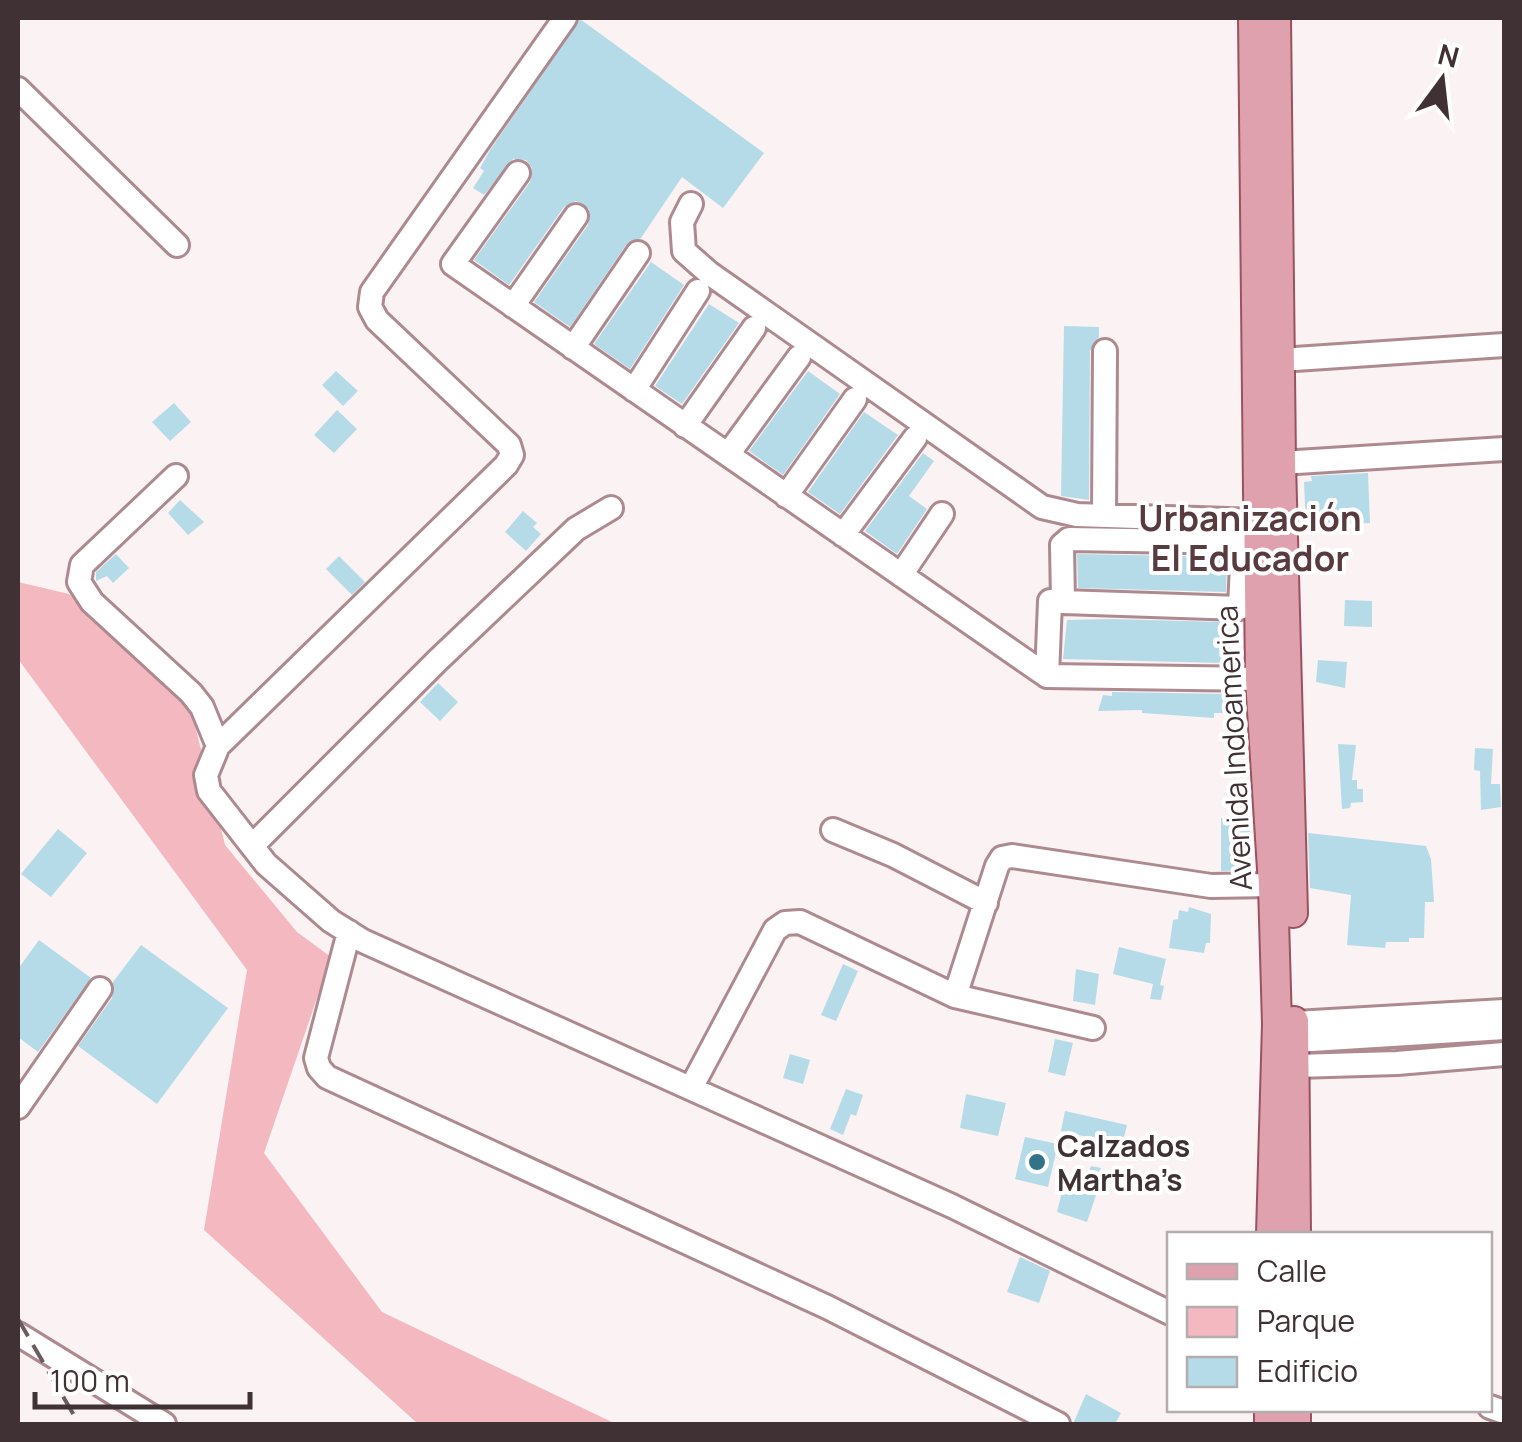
<svg xmlns="http://www.w3.org/2000/svg" width="1522" height="1442" font-family="Manrope,sans-serif">
<rect width="100%" height="100%" fill="#faf2f3"/>
<path fill="#f4b8c0" d="M 18,582 L 69,594 L 188,698 L 225,845 L 297,932 L 331,957 L 264,1153 L 382,1312 L 616,1424 L 418,1424 L 204,1230 L 247,970 L 18,659 Z"/>
<path fill="#b6dbe8" d="M 580,19 L 764,153 L 723,208 L 682,177 L 641,238 L 626,245 L 570,327 L 534,302 L 588,225 L 589,209 L 576,201 L 564,207 L 509,285 L 474,260 L 530,182 L 532,168 L 526,160 L 513,159 L 484,195 L 473,188 L 484,171 L 480,168 L 490,150 Z
M 651,262 L 684,285 L 630,369 L 594,344 Z
M 709,304 L 739,323 L 682,404 L 655,386 Z
M 1064,326 L 1099,327 L 1099,337 L 1090,351 L 1089,500 L 1061,496 Z
M 336,371 L 358,391 L 343,406 L 322,385 Z
M 808,371 L 840,394 L 783,475 L 749,451 Z
M 174,403 L 191,422 L 170,441 L 152,422 Z
M 337,410 L 357,429 L 334,453 L 314,435 Z
M 864,412 L 898,435 L 840,514 L 808,492 Z
M 923,453 L 934,461 L 909,496 L 927,509 L 897,554 L 865,531 Z
M 1368,473 L 1370,523 L 1306,525 L 1304,482 L 1312,481 L 1311,476 Z
M 180,500 L 204,522 L 188,535 L 168,513 Z
M 523,511 L 537,523 L 533,527 L 541,534 L 526,551 L 505,532 Z
M 116,554 L 129,568 L 113,583 L 107,576 L 96,581 L 96,572 Z
M 1077,554 L 1227,557 L 1226,592 L 1078,588 Z
M 339,556 L 365,582 L 352,595 L 326,569 Z
M 1345,600 L 1372,601 L 1372,627 L 1344,626 Z
M 1110,619 L 1222,622 L 1224,643 L 1230,644 L 1229,658 L 1223,657 L 1222,663 L 1063,659 L 1067,620 Z
M 1318,660 L 1347,662 L 1345,688 L 1316,682 Z
M 438,683 L 458,702 L 440,721 L 420,702 Z
M 1112,692 L 1227,694 L 1227,713 L 1214,713 L 1214,718 L 1142,713 L 1142,710 L 1098,711 L 1103,695 L 1112,696 Z
M 1338,744 L 1356,745 L 1352,780 L 1357,780 L 1357,789 L 1363,789 L 1363,802 L 1351,803 L 1350,808 L 1342,809 Z
M 1475,748 L 1493,749 L 1491,784 L 1500,784 L 1501,807 L 1481,810 L 1480,771 L 1474,770 Z
M 1221,818 L 1239,818 L 1239,827 L 1250,827 L 1250,870 L 1221,871 Z
M 58,829 L 87,853 L 51,897 L 21,874 Z
M 1308,833 L 1426,846 L 1431,859 L 1434,902 L 1425,902 L 1424,938 L 1409,938 L 1409,942 L 1386,942 L 1385,948 L 1347,945 L 1351,895 L 1310,888 Z
M 1189,907 L 1211,914 L 1210,943 L 1206,943 L 1204,953 L 1169,948 L 1173,920 L 1178,919 L 1179,910 L 1188,912 Z
M 39,940 L 91,978 L 38,1052 L 18,1037 L 18,969 Z
M 141,945 L 228,1008 L 157,1104 L 78,1046 L 112,998 L 113,982 Z
M 1119,947 L 1166,959 L 1160,985 L 1164,986 L 1161,1000 L 1150,999 L 1153,984 L 1113,974 Z
M 843,964 L 858,971 L 836,1021 L 821,1015 Z
M 1076,969 L 1099,974 L 1095,1005 L 1073,1001 Z
M 1055,1039 L 1073,1043 L 1065,1076 L 1048,1072 Z
M 790,1054 L 810,1060 L 803,1084 L 783,1078 Z
M 846,1089 L 863,1095 L 856,1116 L 851,1114 L 843,1135 L 830,1129 Z
M 966,1094 L 1006,1103 L 998,1136 L 960,1128 Z
M 1065,1111 L 1127,1125 L 1122,1145 L 1061,1131 Z
M 1025,1137 L 1058,1144 L 1048,1187 L 1015,1179 Z
M 1091,1166 L 1101,1168 L 1098,1179 L 1101,1180 L 1087,1222 L 1057,1212 L 1063,1188 L 1083,1193 Z
M 1020,1257 L 1050,1271 L 1039,1303 L 1007,1292 Z
M 1086,1394 L 1121,1413 L 1115,1424 L 1073,1424 Z"/>
<g fill="none" stroke-linecap="round" stroke-linejoin="round">
<g stroke="#ad8a8f" stroke-width="28">
<path id="minor" d="M 565,18 L 372,292 L 370,307 L 377,320 L 509,445 L 512,455 L 506,465 L 218,746 L 206,775 L 209,791 L 266,864 L 331,921 L 363,941 L 952,1206 L 1170,1313
M 18,89 L 177,245
M 518,173 L 453,264 L 1047,676 L 1260,679
M 691,204 L 682,222 L 684,251 L 709,273 L 1042,507 L 1077,515 L 1257,521
M 513,306 L 576,216
M 573,348 L 638,253
M 1280,360 L 1504,345
M 634,390 L 698,291
M 685,426 L 754,328
M 729,453 L 799,357
M 1281,463 L 1504,449
M 176,476 L 82,565 L 79,582 L 92,602 L 191,693 L 202,707 L 218,746
M 786,496 L 855,399
M 1104,516 L 1105,351
M 843,535 L 915,438
M 901,575 L 942,514
M 1047,676 L 1050,601 L 1063,602 L 1240,608 L 1243,542 L 1069,539 L 1062,545 L 1063,602
M 833,830 L 893,855 L 986,903
M 252,846 L 438,660 L 576,529 L 611,508
M 349,932 L 316,1058 L 319,1068 L 327,1077 L 827,1307 L 1058,1424
M 955,996 L 1093,1028
M 1278,1024 L 1504,1011
M 1295,1041 L 1504,1028
M 1296,1066 L 1397,1063 L 1504,1054
M 691,1088 L 775,930 L 785,923 L 800,922 L 955,996 L 997,866 L 1002,858 L 1012,856 L 1211,886 L 1273,885
M 18,1107 L 100,989
M 18,1334 L 164,1424
M 1490,1407 L 1504,1412"/>
</g>
<g stroke="#9a5260" stroke-width="32">
<path id="major" d="M 1253,18 L 1260,679 L 1273,885 L 1277,1024 L 1271,1234
M 1276,18 L 1281,463 L 1293,913
M 1294,1021 L 1296,1234
M 1269,1410 L 1269,1424
M 1296,1410 L 1296,1424"/>
</g>
<use href="#minor" stroke="#fff" stroke-width="22"/>
<use href="#major" stroke="#dfa1ae" stroke-width="28"/>
<path stroke="#6a5d5f" stroke-width="4" stroke-dasharray="20 10" stroke-linecap="butt" d="M 18,1319 L 79,1424"/>
</g>
<circle fill="#337387" stroke="#fff" stroke-width="4" cx="1037" cy="1162" r="10"/>
<g text-anchor="middle" dominant-baseline="central" stroke-width="8" stroke-linejoin="round" paint-order="stroke">
<g font-size="30" fill="#403234" stroke="#fff">
<text transform="translate(1233 748) rotate(-93)">Avenida Indoamerica</text>
</g>
<g font-size="30" font-weight="bold" fill="#403234" stroke="#fff" text-anchor="start">
<text x="1057" y="1145">Calzados<tspan x="1057" dy="34">Martha’s</tspan></text>
</g>
<g font-size="35" font-weight="bold" fill="#583b3f" stroke="#fff">
<text x="1250" y="518">Urbanización<tspan x="1250" dy="40">El Educador</tspan></text>
</g>
</g>
<rect width="1522" height="1442" fill="none" stroke="#403234" stroke-width="40"/>
<rect x="1167" y="1232" width="325" height="180" fill="#ffffff" stroke="#b3adae" stroke-width="2.5"/>
<rect x="1187" y="1264" width="50" height="15" fill="#dfa1ae" stroke="#b3adae" stroke-width="2.5"/>
<text x="1257" y="1282" font-size="30" fill="#403234">Calle</text>
<rect x="1187" y="1307" width="50" height="30" fill="#f4b8c0" stroke="#b3adae" stroke-width="2.5"/>
<text x="1257" y="1332" font-size="30" fill="#403234">Parque</text>
<rect x="1187" y="1357" width="50" height="30" fill="#b6dbe8" stroke="#b3adae" stroke-width="2.5"/>
<text x="1257" y="1382" font-size="30" fill="#403234">Edificio</text>
<g transform="translate(1442 80) rotate(15)" stroke="#ffffff" stroke-width="8" paint-order="stroke">
<path d="M0-8L18 38L0 25L-18 38Z" fill="#403234"/>
<text y="-15" font-size="28" font-weight="bold" text-anchor="middle" fill="#403234">N</text>
</g>
<path d="M35 1392v15h215v-15" fill="none" stroke="#403234" stroke-width="5"/>
<text x="50" y="1392" font-size="30" fill="#403234" stroke="#ffffff" stroke-width="8" paint-order="stroke">100 m</text>
</svg>
